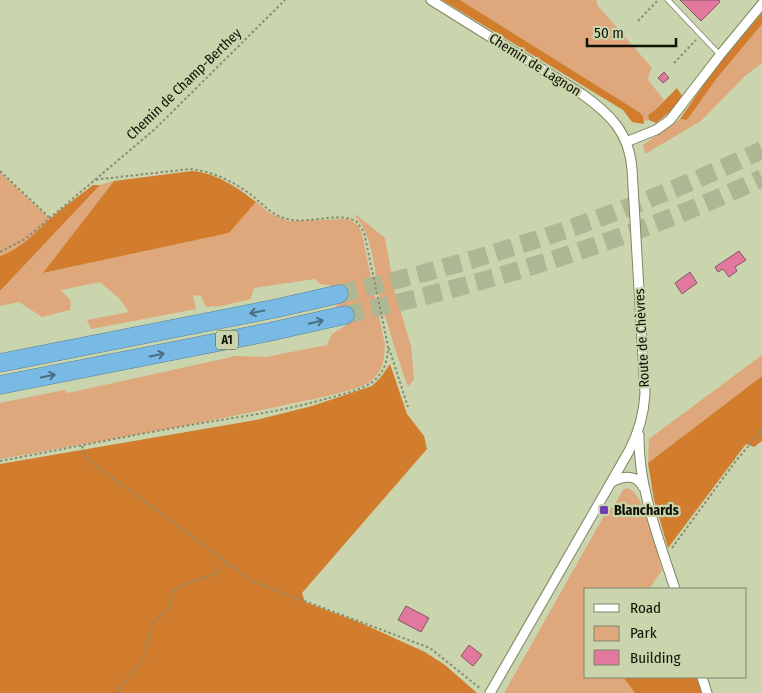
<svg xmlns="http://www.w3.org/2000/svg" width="762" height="693" font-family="'Fira Sans Condensed',sans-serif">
<rect width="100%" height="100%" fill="#cad4ad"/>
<path fill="#dfa77c" d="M 460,0 L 596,0 L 598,6 L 652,68 L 649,74 L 648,80 L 664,100 L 654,111 L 648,115 L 649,120 L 644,121 L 643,116 L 639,112 Z
M 762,24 L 762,63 L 745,76 L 701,121 L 645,154 L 643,145 L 680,119 L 687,120 L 717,78 Z
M 0,172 L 50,219 C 35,234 21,249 0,256 Z
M 114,181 L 44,273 L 229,233 L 256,202 L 271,214 L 288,221 L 347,219 C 356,222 359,226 362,234 L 385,345 C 384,361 383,373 369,382 C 352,393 306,400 285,405 C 191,426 95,442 0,459 L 0,403 L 64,390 L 68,393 L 236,356 L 266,357 L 327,345 L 332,334 L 345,326 L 348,322 L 336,306 L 339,302 L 337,290 L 329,285 L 320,284 L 315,279 L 254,288 L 251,299 L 221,306 L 206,307 L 201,296 L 193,295 L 196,309 L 91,329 L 87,320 L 129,312 L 119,298 L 100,282 L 61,290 L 71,301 L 70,310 L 42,317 L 19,302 L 0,306 L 0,291 L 100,185 Z
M 353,214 L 359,217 L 385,238 L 395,293 L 411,346 L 414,379 L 408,387 C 398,359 389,330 381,302 C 374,275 374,233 353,214 Z
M 762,355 L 762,376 L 648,463 L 649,439 Z
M 627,488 C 645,492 657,552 662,570 L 649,589 L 586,589 L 586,677 L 623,677 L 635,693 L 504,693 L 605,514 L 613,507 L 623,490 Z"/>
<path fill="#d27d2e" d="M 442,0 L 460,0 L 639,112 L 643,116 L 644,124 L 632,122 L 623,110 Z
M 762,13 L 762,24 L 717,78 L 687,120 L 680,119 L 713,71 Z
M 677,88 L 682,96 L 672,110 L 656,123 L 649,120 L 648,115 L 654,111 Z
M 192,171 C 216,173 237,187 256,202 L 229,233 L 43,273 L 114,181 Z
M 93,185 L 100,185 L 0,291 L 0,256 C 21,249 34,233 50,219 C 63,207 79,196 93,185 Z
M 390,364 L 407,414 L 424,436 L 427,449 L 302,593 L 305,602 L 361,623 L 425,652 L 445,665 L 477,693 L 0,693 L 0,464 L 256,420 L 312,406 L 372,386 L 381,377 Z
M 762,376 L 762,441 L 754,447 L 746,444 L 668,548 L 654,500 L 648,463 Z
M 623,677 L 696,677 L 702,693 L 635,693 Z"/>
<path fill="#e2789d" stroke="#7f5964" d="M 680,0 L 719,0 L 720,2 L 701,21 Z
M 664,72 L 669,78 L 663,83 L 658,78 Z
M 739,251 L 746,260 L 735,267 L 737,271 L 729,277 L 723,269 L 718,272 L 715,267 Z
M 690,272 L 697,283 L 682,294 L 675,283 Z
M 406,606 L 429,618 L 421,632 L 398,620 Z
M 469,645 L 482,655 L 473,666 L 461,656 Z"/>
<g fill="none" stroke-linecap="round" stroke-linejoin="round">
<path stroke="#aeb794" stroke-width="18" stroke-dasharray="18 9" stroke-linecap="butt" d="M 339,294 C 393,281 447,268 500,251 C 590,224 677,190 762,150
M 345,315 C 492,282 626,242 762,178"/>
<g stroke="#7d8662" stroke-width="6">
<path id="service" d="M 668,0 L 720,55"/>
</g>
<g stroke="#7d8662" stroke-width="11">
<path id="minor" d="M 431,0 L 582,94 C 610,114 629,132 632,169 L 645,393 C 644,415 639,432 629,451 L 490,693
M 626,142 L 656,130 L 670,120 L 720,55 L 762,4
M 639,435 C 638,487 659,540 675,589
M 612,482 C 623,476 637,474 643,487
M 702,677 L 707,693"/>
</g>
<g stroke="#547f97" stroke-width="19">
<path id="motorway" d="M 0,363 L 278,308 L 339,294
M 0,385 L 269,332 L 345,315"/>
</g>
<path stroke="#868d70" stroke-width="2" stroke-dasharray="2.5 2.5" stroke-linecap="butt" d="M 638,21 L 658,0
M 674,63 L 696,40
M 0,171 L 49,217
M 0,252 L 25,239 L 155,129 L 285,0
M 389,348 L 408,407
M 82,446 L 85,456 L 93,464 L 254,582 L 430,648 L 481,689
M 0,461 C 64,449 127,436 191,425 C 236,417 280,412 325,399 C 340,395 358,391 371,383 C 384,374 388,360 388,346 L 364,232 L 356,221 C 334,211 307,226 284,218 C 270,214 261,202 250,194 C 232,181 212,171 190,169 L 93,180
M 672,548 L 735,462 L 762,430
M 116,693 L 143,659 L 153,622 L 169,608 L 172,595 L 176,590 L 184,584 L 213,575 L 228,564"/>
<use href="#service" stroke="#fff" stroke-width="4.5"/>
<use href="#minor" stroke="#fff" stroke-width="9"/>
<use href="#motorway" stroke="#79bae5" stroke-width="18"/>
</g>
<defs><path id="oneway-shaft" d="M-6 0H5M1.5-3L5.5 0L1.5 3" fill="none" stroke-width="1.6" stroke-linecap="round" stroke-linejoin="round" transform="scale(1.25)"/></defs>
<g stroke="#496e80">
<use href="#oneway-shaft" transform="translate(257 312) rotate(169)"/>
<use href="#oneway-shaft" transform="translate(316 322) rotate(-13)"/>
<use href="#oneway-shaft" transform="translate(157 355) rotate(-11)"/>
<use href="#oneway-shaft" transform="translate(48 376) rotate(-11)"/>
</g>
<rect fill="#6f3cb3" stroke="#cad4ad" stroke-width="2" x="599" y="505" width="10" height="10" rx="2.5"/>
<g text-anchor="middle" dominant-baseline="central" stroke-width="4.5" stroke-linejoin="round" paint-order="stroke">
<rect fill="#cad4ad" stroke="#474c37" stroke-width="1" x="216" y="330.5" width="22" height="19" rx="4"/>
<g font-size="12" font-weight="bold" fill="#0f1205">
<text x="227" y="340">A1</text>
</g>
<g font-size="14" fill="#0f1205" stroke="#cad4ad">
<text transform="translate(535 65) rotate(32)">Chemin de Lagnon</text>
<text transform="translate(184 84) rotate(-44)">Chemin de Champ-Berthey</text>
<text transform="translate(642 338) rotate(-93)">Route de Chèvres</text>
</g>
<g font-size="14" font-weight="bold" fill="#0f1205" stroke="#cad4ad" text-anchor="start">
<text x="614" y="510">Blanchards</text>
</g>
</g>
<rect x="584" y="588" width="162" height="90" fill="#cad4ad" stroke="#7f866a"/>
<rect x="594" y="604" width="25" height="8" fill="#ffffff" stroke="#7f866a"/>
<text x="630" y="613" font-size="15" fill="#0f1205">Road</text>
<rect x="594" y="626" width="25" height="15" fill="#dfa77c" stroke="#7f866a"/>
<text x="630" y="638" font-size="15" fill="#0f1205">Park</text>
<rect x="594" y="650" width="25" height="15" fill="#e2789d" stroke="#7f866a"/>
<text x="630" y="663" font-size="15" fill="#0f1205">Building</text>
<path d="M587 38v8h89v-8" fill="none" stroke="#0f1205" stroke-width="2.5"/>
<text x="594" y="38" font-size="15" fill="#0f1205" stroke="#cad4ad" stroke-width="4" paint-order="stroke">50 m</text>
</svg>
